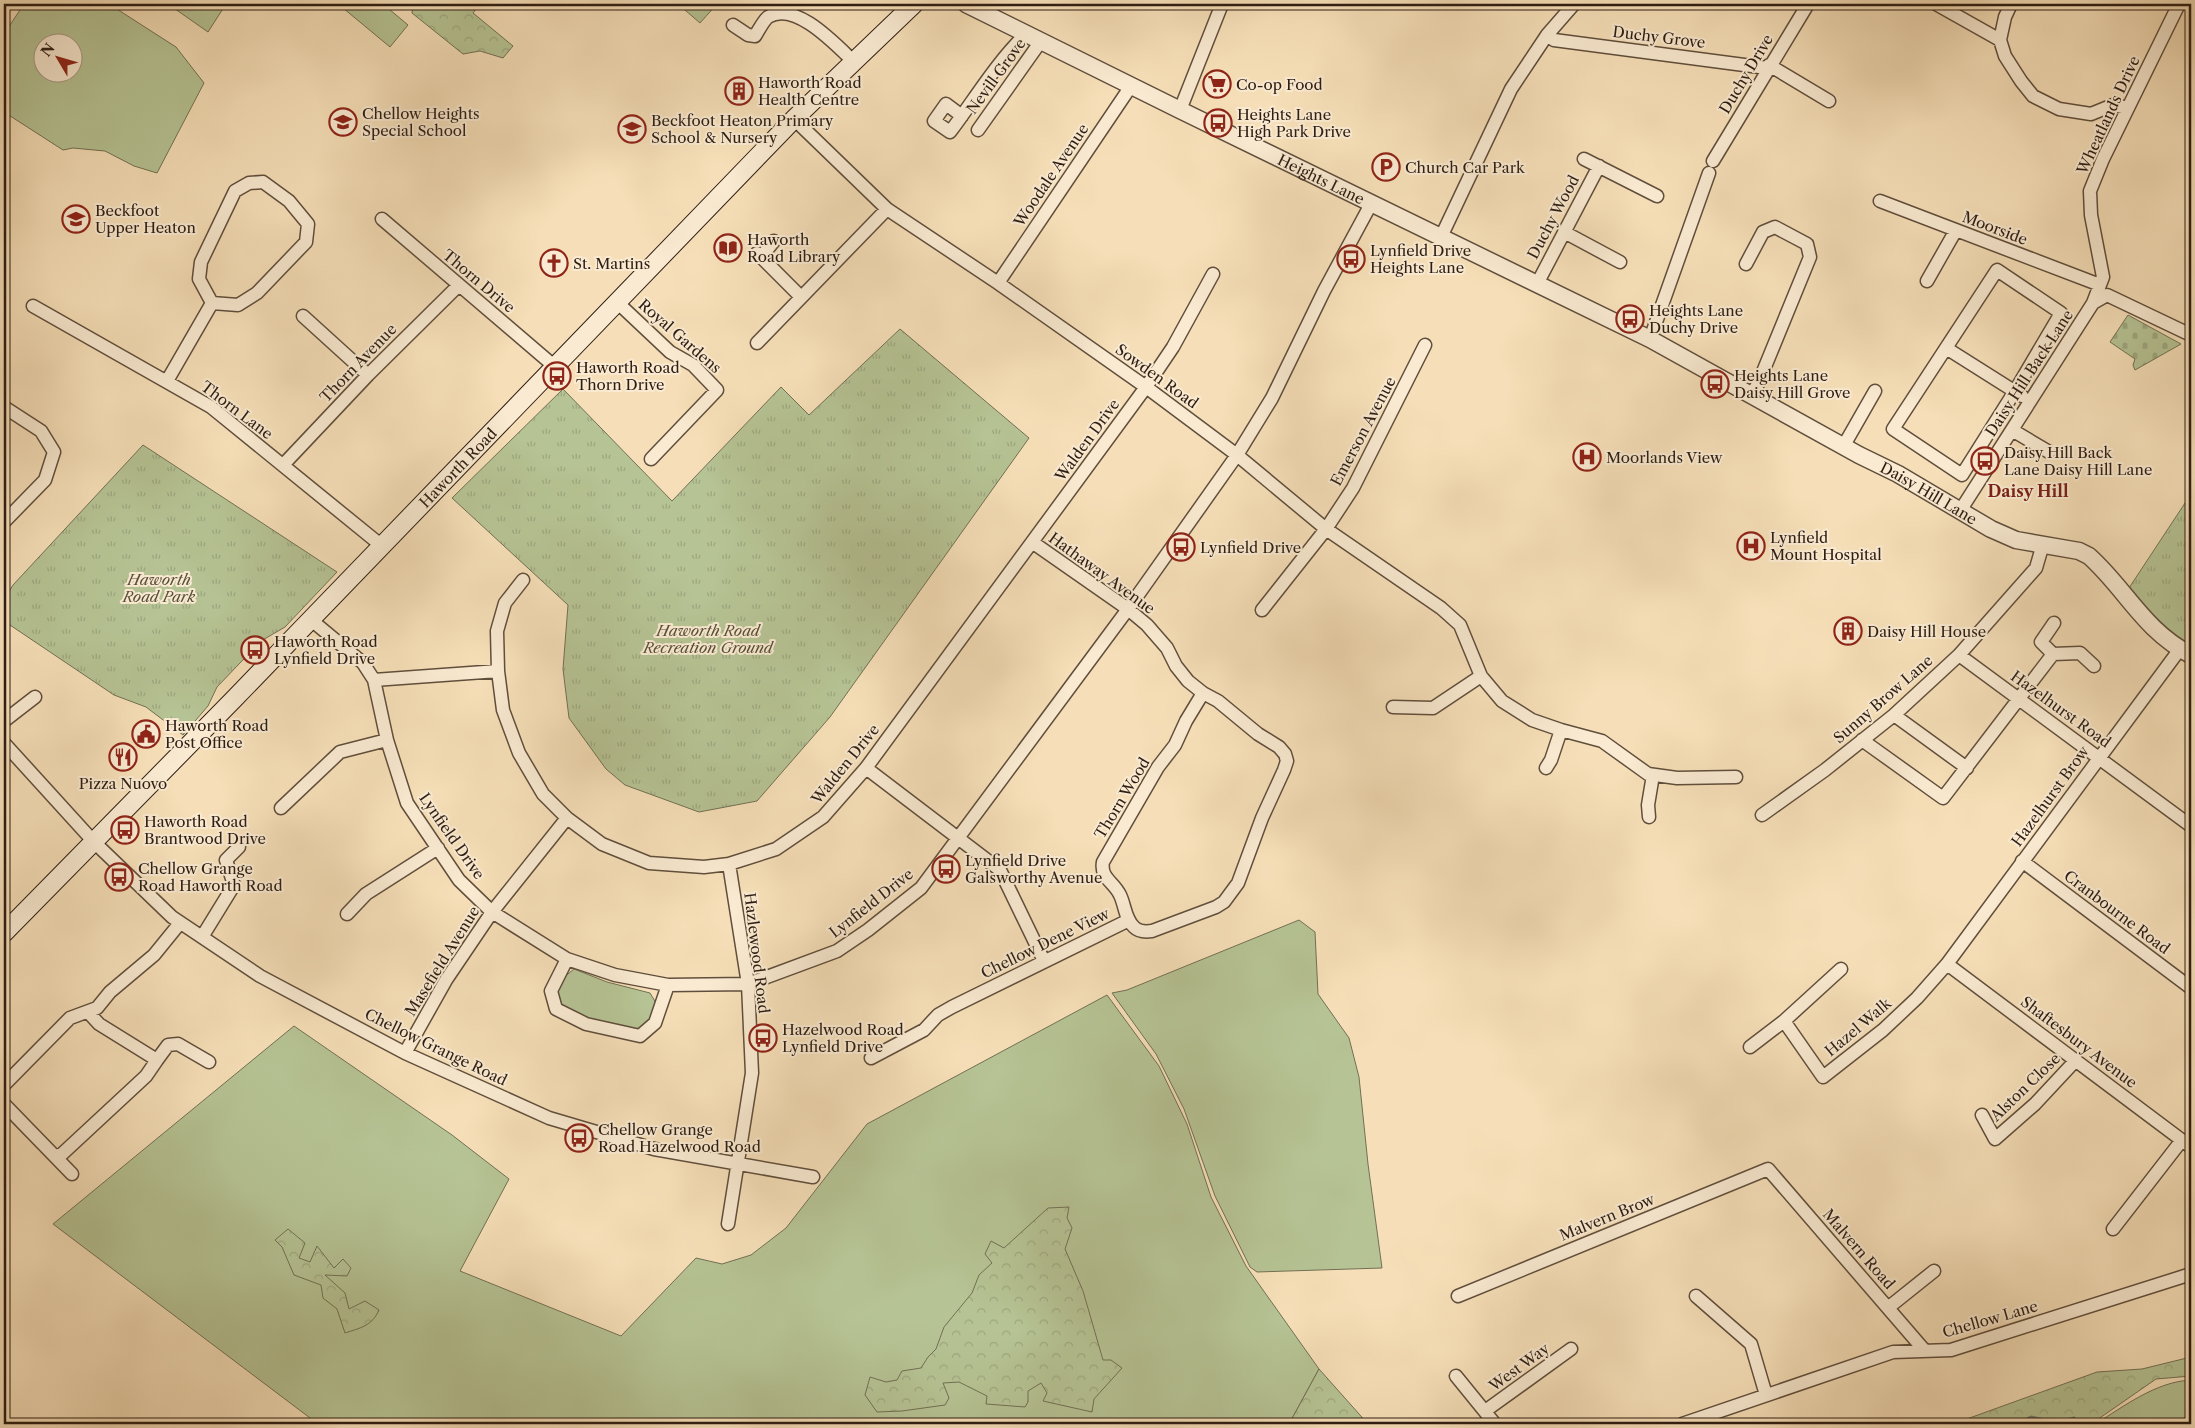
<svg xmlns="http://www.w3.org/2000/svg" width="2195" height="1428" font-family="'Libre Caslon Text',serif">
<defs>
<pattern id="forest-crowns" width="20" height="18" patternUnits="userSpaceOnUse" patternTransform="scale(1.25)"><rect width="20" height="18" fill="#b6c394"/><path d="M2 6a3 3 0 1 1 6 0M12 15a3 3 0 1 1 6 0" fill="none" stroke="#9da77f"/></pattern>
<pattern id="cemetery-stones" width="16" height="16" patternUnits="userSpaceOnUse" patternTransform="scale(1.25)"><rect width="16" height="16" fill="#b6c394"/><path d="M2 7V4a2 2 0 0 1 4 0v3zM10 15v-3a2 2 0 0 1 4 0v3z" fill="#9da77f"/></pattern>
<pattern id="park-tufts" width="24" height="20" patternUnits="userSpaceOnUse" patternTransform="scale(1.25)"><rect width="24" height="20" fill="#b6c394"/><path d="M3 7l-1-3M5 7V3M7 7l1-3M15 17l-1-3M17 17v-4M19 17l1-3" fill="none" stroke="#9da77f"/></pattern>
</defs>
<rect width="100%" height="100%" fill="#f6dfb8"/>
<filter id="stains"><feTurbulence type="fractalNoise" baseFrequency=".004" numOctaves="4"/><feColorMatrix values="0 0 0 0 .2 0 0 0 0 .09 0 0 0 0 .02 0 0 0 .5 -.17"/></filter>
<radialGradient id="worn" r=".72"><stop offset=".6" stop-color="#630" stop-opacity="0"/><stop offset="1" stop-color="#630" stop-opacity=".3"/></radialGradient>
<path fill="#b6c394" stroke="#727054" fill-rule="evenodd" d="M 24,4 L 109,4 L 176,47 L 204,83 L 157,173 L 134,166 L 105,151 L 73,148 L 63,150 L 4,112 L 4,34 ZM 42,42 L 72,42 L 72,72 L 42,72 Z
M 168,4 L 226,4 L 208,32 Z
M 347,4 L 383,4 L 408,25 L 390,47 L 343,8 Z
M 678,4 L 717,4 L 700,23 Z
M 1299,920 L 1315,932 L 1318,994 L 1349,1038 L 1359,1077 L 1368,1164 L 1382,1268 L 1257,1272 L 1250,1267 L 1215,1196 L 1184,1109 L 1156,1054 L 1112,993 L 1127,990 Z
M 574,969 L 607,982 L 650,993 L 656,1003 L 650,1022 L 639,1031 L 589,1019 L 561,1006 L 557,991 L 563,978 Z
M 1107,995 L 1159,1066 L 1187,1124 L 1211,1197 L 1246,1266 L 1319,1369 L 1289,1424 L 318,1424 L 53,1224 L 294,1026 L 452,1135 L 509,1179 L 460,1271 L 621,1336 L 696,1258 L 722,1264 L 751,1255 L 786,1228 L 867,1124 Z
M 2191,1380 L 2191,1404 L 2182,1424 L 2095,1424 C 2125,1406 2155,1382 2191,1380 Z"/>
<path fill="url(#forest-crowns)" stroke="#727054" d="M 413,4 L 480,4 L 473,13 L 513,46 L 503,58 L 480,51 L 463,54 L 412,13 Z
M 1069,1207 L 1067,1218 L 1072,1228 L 1065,1249 L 1083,1291 L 1103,1360 L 1111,1360 L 1122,1368 L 1094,1399 L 1092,1412 L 1043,1401 L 1047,1393 L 1041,1383 L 1028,1391 L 1028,1402 L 1025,1407 L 986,1404 L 987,1396 L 959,1382 L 943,1383 L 949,1398 L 945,1405 L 902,1411 L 877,1412 L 865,1395 L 870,1377 L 886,1382 L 897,1380 L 902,1371 L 921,1368 L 928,1357 L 936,1349 L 944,1327 L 972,1293 L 979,1275 L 992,1263 L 985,1254 L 991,1241 L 1004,1248 L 1048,1208 Z
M 288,1229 L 305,1243 L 299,1258 L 310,1262 L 317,1246 L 334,1268 L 343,1259 L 351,1268 L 347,1276 L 325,1275 L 345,1293 L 349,1309 L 365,1301 L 379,1310 C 372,1326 360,1328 345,1333 L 337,1309 L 323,1298 L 321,1285 L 294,1275 L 282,1247 L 275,1240 Z
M 2191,1357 L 2191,1376 L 2156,1379 L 2094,1422 L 2081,1424 L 1938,1424 L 1964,1420 L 2097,1372 L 2142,1369 Z
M 1319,1369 L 1368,1424 L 1289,1424 Z"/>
<path fill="url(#cemetery-stones)" stroke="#727054" d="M 2128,315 L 2181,344 L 2135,370 L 2133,365 L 2135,359 L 2110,342 Z"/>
<path fill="url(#park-tufts)" stroke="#727054" d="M 900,329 L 1029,438 L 830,717 L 757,801 L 699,812 L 625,785 L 606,769 L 569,718 L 563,669 L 568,605 L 452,498 L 563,389 L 672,501 L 781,387 L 809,415 Z
M 143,445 L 337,572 L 285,627 L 261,641 L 217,687 L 208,706 L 183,735 L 146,707 L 114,695 L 4,621 L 4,600 L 13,585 Z
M 2191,494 L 2191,648 L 2156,623 L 2127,591 Z"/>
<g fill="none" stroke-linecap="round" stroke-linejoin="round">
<path stroke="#727c75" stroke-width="3" d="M 2016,1424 L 2031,1417 L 2059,1423 L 2074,1418"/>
<g stroke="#604e3c" stroke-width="15">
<path id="minor" d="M 1936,4 L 2000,40
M 2011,4 L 2005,17 L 2000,40 L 2005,56 L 2021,81 L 2033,96 L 2059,109 L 2091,114 L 2113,105 L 2128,108
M 733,25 L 748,35 L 755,36 C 759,30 763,21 768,17 C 795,0 836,45 854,62
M 1547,35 L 1554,40 L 1767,68
M 1769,65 L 1829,101
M 1180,110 L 1222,4
M 962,116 L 946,104 L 934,121 L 950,132 C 975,99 996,63 1026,34
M 794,119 L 887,209 L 998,283 L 1146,387 L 1237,455 L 1326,529 L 1441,608 L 1460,625 L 1481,676 L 1502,701 L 1532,720 L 1561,730 L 1602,741 L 1648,774 L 1677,778 L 1736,777
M 978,130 L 1041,41
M 1584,159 L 1657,196
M 1713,161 L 1808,4
M 1880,201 L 2100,285
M 382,219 L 554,366
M 1564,232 L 1620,262
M 1441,237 L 1511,89 L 1547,35 L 1574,4
M 757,253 L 801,297
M 761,257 L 774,241
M 1746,264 L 1763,232 L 1775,227 L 1807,244 L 1810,257 L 1758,384 L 1751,395
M 1997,270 L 2061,313 L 2015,391 L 1962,475 L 1893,429 Z
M 1927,281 L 1956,230
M 998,283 L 1131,86
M 1537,284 L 1599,166
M 618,303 L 670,352 L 693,365 L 717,390 L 651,459
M 2093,303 L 2107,295 L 2191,335
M 33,306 L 211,407 L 382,546
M 303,316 L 368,375
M 1650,339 L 1709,173
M 757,343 L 887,209
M 1946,348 L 2022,396
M 167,381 L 212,303 L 199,279 L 201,262 L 235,191 L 249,183 L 263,182 L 289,201 L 308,224 L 306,242 L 257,293 L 238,305 L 212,303
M 4,407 L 41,431 L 54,452 L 45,480 L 4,522
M 2012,430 L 2049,452
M 1843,447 L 1875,391
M 283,465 L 368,375 L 459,285
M 1960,511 L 2093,303 L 2103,277 L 2091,215 L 2090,191 L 2103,159 L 2179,4
M 1032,542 L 1128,609 L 1147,625 L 1167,648 L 1176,666 L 1188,681 L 1203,693 L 1218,701 L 1258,734 L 1279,747 L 1285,754 L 1287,761 L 1284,770 L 1262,818 L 1238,883 L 1224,902 L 1216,907 L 1152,931 C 1145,932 1139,932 1134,927 C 1125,919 1125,905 1120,895 C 1114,882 1100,878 1103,862 L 1158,767 L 1175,745 L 1186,721 L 1203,693
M 523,580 L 505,603 L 497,631 L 498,671 L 503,710 L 519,753 L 543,794 L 567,818 L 602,844 L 649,863 L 704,867 L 729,864 L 776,849 L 823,817 L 866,768 L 1146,387 L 1173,347 L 1213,274
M 1262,610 L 1326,529 L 1353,488 L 1425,345
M 310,619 L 363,663 L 374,680 L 387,740 L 407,803 L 459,880 L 492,912 L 567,959 L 615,975 L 668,985 L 748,984 L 837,951 L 868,930 L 921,888 L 1128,609 L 1237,455 L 1272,398 L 1324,291 L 1371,204
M 2053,654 L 2080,653 L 2094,666
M 1959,655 L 2191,826
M 374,680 L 498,671
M 1393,707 L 1433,708 L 1481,676
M 1894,715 L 1967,768
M 4,721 L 35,697
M 1862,740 L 1943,798 L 2053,654 L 2041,642 L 2054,623
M 4,743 L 94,842 L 172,917 L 260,976 L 405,1053 L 549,1118 L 654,1149 L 813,1177
M 866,768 L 1000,870 L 1044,961
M 1546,768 L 1551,760 L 1561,730
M 281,808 L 340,752 L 387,740
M 1762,815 L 1825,770 L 1894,715 L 1959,655 L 2036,568 L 2043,544
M 1649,817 L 1648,805 L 1653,775
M 2022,861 L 2191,988
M 347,914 L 366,894 L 438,848
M 202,937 L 234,885 L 226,860 L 239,847
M 567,959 L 551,991 L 556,1009 L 586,1024 L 640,1036 L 655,1023 L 668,985
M 1947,964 L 2191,1147
M 1784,1021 L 1841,969
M 1750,1047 L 1784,1021 L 1823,1077 L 1883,1030 L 1917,998 L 1947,964 L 2180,649
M 405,1053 L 446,980 L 492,912 L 567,818
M 871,1058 L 924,1030 L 938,1015 L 952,1007 L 1129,920
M 157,1060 L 168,1045 L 178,1044 L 209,1062
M 4,1085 L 70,1018 L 97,1008 L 110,992 L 154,955 L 180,923
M 4,1104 L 72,1174
M 1982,1115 L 1995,1139 L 2035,1104 L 2076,1060
M 55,1156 L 62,1154 L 146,1076 L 157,1060 L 99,1024 L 88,1012
M 728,1224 L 752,1073 L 748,984 L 729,864
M 2113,1229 L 2182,1140
M 1458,1296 L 1768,1169 L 1925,1351
M 1696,1296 L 1751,1344 L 1766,1395
M 1889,1307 L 1934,1271
M 1456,1376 L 1495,1424
M 1485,1411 L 1571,1349
M 1682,1424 L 1893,1352 L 1951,1350 L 2191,1274"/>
</g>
<g stroke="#604e3c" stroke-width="19">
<g id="tertiary">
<path id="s1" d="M 966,4 L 1180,110 L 1650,339 L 1859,455 L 1898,474 L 1991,529 L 2016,540 L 2079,551 L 2089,556 C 2126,589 2143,630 2191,655"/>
</g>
</g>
<g stroke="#2e1d13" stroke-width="20">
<g id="secondary">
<path id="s2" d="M 4,933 L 234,699 L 794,119 L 914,4"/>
</g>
</g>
<use href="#minor" stroke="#f9ead1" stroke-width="12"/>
<use href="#tertiary" stroke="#f9ead1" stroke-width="16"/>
<use href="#secondary" stroke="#f9ead1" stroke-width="18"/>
</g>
<defs>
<g id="supermarket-ring" transform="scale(1.4375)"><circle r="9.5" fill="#f9ead1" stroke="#8f2418" stroke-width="1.5"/><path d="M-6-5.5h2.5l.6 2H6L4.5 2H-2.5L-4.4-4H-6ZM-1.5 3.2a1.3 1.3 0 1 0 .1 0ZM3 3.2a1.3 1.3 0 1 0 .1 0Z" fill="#8f2418"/></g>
<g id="building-ring" transform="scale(1.4375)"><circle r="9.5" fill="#f9ead1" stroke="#8f2418" stroke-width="1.5"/><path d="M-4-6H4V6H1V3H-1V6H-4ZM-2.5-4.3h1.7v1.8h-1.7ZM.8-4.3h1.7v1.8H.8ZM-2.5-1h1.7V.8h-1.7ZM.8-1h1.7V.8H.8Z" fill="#8f2418"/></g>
<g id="school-ring" transform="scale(1.4375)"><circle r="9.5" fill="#f9ead1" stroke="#8f2418" stroke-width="1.5"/><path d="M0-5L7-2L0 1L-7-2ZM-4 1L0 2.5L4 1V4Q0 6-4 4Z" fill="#8f2418"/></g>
<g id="bus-ring" transform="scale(1.4375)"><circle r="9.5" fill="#f9ead1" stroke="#8f2418" stroke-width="1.5"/><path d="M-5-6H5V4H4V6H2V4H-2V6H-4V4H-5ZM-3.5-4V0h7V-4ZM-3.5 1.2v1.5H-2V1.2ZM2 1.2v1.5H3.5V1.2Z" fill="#8f2418"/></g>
<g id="parking-ring" transform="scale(1.4375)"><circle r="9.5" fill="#f9ead1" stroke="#8f2418" stroke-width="1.5"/><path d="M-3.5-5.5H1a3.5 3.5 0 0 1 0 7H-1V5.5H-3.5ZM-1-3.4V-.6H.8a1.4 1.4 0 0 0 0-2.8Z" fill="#8f2418"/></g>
<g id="library-ring" transform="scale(1.4375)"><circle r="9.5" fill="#f9ead1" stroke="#8f2418" stroke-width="1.5"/><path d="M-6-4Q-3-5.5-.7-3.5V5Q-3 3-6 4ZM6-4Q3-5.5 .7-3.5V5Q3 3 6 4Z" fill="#8f2418"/></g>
<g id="church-ring" transform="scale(1.4375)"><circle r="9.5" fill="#f9ead1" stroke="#8f2418" stroke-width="1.5"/><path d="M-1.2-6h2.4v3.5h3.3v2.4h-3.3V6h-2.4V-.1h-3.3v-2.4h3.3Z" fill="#8f2418"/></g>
<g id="hospital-ring" transform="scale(1.4375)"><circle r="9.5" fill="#f9ead1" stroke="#8f2418" stroke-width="1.5"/><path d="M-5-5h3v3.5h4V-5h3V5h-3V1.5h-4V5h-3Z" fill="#8f2418"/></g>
<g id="civic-ring" transform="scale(1.4375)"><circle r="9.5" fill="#f9ead1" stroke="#8f2418" stroke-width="1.5"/><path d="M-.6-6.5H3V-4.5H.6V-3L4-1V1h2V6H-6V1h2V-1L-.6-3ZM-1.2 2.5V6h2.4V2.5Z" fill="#8f2418"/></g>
<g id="restaurant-ring" transform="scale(1.4375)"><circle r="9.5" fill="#f9ead1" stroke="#8f2418" stroke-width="1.5"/><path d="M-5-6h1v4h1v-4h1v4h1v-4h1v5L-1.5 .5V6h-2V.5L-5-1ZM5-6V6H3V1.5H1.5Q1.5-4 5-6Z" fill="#8f2418"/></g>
</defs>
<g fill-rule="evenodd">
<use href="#supermarket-ring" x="1217" y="84"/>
<use href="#building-ring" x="739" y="91"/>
<use href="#school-ring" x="343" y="122"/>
<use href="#bus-ring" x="1218" y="123"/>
<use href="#school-ring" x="632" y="129"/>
<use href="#parking-ring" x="1386" y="167"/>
<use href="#school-ring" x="76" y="219"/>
<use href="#library-ring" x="728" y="248"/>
<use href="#bus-ring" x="1351" y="259"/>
<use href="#church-ring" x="554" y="263"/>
<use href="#bus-ring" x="1630" y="319"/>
<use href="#bus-ring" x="557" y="376"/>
<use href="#bus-ring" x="1715" y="384"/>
<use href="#hospital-ring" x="1587" y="457"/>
<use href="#bus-ring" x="1985" y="461"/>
<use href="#hospital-ring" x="1751" y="546"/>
<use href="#bus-ring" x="1181" y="547"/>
<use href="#building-ring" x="1848" y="631"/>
<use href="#bus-ring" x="255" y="650"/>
<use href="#civic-ring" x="146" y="734"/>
<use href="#restaurant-ring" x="123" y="757"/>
<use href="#bus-ring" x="125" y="830"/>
<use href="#bus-ring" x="946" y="869"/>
<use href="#bus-ring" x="119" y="877"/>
<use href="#bus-ring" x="763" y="1038"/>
<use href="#bus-ring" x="579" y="1138"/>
</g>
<g text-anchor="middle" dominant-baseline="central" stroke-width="4" stroke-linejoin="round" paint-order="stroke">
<g font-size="15" fill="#2e1d13" stroke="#f9ead1">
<text transform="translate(1659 37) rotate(7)">Duchy Grove</text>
<text transform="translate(1746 74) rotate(-59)">Duchy Drive</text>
<text transform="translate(996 76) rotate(-54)">Nevill Grove</text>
<text transform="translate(2108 115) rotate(-65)">Wheatlands Drive</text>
<text transform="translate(1051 175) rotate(-56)">Woodale Avenue</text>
<text stroke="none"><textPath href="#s1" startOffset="396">Heights Lane</textPath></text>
<text transform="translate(1553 217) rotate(-62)">Duchy Wood</text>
<text transform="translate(1995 228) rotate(21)">Moorside</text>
<text transform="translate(479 281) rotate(40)">Thorn Drive</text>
<text transform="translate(680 336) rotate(41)">Royal Gardens</text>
<text transform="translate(358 363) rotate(-46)">Thorn Avenue</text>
<text transform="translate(2029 373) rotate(-57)">Daisy Hill Back Lane</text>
<text transform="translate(1157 376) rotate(36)">Sowden Road</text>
<text transform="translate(237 410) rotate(37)">Thorn Lane</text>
<text transform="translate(1363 431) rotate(-62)">Emerson Avenue</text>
<text transform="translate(1087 440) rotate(-54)">Walden Drive</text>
<text stroke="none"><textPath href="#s2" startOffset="650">Haworth Road</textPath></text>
<text stroke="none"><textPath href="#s1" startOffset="1080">Daisy Hill Lane</textPath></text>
<text transform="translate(1102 573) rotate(36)">Hathaway Avenue</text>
<text transform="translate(1883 699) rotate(-41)">Sunny Brow Lane</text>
<text transform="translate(2061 709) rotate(36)">Hazelhurst Road</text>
<text transform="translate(845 764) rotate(-51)">Walden Drive</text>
<text transform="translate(2050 796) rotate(-54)">Hazelhurst Brow</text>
<text transform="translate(1122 798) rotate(-59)">Thorn Wood</text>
<text transform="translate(452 836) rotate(55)">Lynfield Drive</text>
<text transform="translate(871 903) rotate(-38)">Lynfield Drive</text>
<text transform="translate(2117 912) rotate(37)">Cranbourne Road</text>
<text transform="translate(1045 943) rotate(-26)">Chellow Dene View</text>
<text transform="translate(757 953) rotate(83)">Hazlewood Road</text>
<text transform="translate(442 961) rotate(-58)">Masefield Avenue</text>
<text transform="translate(1858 1027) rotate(-40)">Hazel Walk</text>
<text transform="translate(2079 1042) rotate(37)">Shaftesbury Avenue</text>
<text transform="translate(436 1047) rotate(26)">Chellow Grange Road</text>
<text transform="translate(2025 1087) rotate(-44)">Alston Close</text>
<text transform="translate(1607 1217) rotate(-22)">Malvern Brow</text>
<text transform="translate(1859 1249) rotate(49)">Malvern Road</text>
<text transform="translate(1990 1319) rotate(-16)">Chellow Lane</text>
<text transform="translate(1519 1367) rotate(-36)">West Way</text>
</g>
<g font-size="15" fill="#2e1d13" stroke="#f9ead1" text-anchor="start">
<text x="758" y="82">Haworth Road<tspan x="758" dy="17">Health Centre</tspan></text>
<text x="1236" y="84">Co-op Food</text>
<text x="362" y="113">Chellow Heights<tspan x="362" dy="17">Special School</tspan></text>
<text x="1237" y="114">Heights Lane<tspan x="1237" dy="17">High Park Drive</tspan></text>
<text x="651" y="120">Beckfoot Heaton Primary<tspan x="651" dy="17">School &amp; Nursery</tspan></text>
<text x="1405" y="167">Church Car Park</text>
<text x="95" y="210">Beckfoot<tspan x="95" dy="17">Upper Heaton</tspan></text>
<text x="747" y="239">Haworth<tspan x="747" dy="17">Road Library</tspan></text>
<text x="1370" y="250">Lynfield Drive<tspan x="1370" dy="17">Heights Lane</tspan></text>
<text x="573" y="263">St. Martins</text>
<text x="1649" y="310">Heights Lane<tspan x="1649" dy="17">Duchy Drive</tspan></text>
<text x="576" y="367">Haworth Road<tspan x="576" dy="17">Thorn Drive</tspan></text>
<text x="1734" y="375">Heights Lane<tspan x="1734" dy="17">Daisy Hill Grove</tspan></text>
<text x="2004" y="452">Daisy Hill Back<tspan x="2004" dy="17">Lane Daisy Hill Lane</tspan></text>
<text x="1606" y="457">Moorlands View</text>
<text x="1770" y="537">Lynfield<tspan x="1770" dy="17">Mount Hospital</tspan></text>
<text x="1200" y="547">Lynfield Drive</text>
<text x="1867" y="631">Daisy Hill House</text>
<text x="274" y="641">Haworth Road<tspan x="274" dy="17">Lynfield Drive</tspan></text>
<text x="165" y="725">Haworth Road<tspan x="165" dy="17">Post Office</tspan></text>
<text x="123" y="783" text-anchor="middle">Pizza Nuovo</text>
<text x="144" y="821">Haworth Road<tspan x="144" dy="17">Brantwood Drive</tspan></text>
<text x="965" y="860">Lynfield Drive<tspan x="965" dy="17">Galsworthy Avenue</tspan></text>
<text x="138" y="868">Chellow Grange<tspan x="138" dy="17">Road Haworth Road</tspan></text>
<text x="782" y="1029">Hazelwood Road<tspan x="782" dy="17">Lynfield Drive</tspan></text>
<text x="598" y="1129">Chellow Grange<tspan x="598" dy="17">Road Hazelwood Road</tspan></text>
</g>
<g font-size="15" font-style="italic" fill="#574f3a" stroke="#f9ead1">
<text x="159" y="579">Haworth<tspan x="159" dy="17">Road Park</tspan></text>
<text x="708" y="630">Haworth Road<tspan x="708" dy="17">Recreation Ground</tspan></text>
</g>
<g font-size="16" font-weight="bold" fill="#7a1f14" stroke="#f9ead1">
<text x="2028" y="491">Daisy Hill</text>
</g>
</g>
<rect width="2195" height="1428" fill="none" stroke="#f6dfb8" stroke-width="20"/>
<rect x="5" y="5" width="2185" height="1418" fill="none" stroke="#2e1d13" stroke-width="2.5"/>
<rect x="10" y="10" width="2175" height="1408" fill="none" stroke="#2e1d13"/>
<g transform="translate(58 58) rotate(308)"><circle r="24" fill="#f9ead1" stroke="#a89885"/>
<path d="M0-4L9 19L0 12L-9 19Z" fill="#8f2418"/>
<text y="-8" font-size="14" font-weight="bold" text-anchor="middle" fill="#2e1d13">N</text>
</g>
<rect width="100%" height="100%" filter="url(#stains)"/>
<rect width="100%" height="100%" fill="url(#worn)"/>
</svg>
